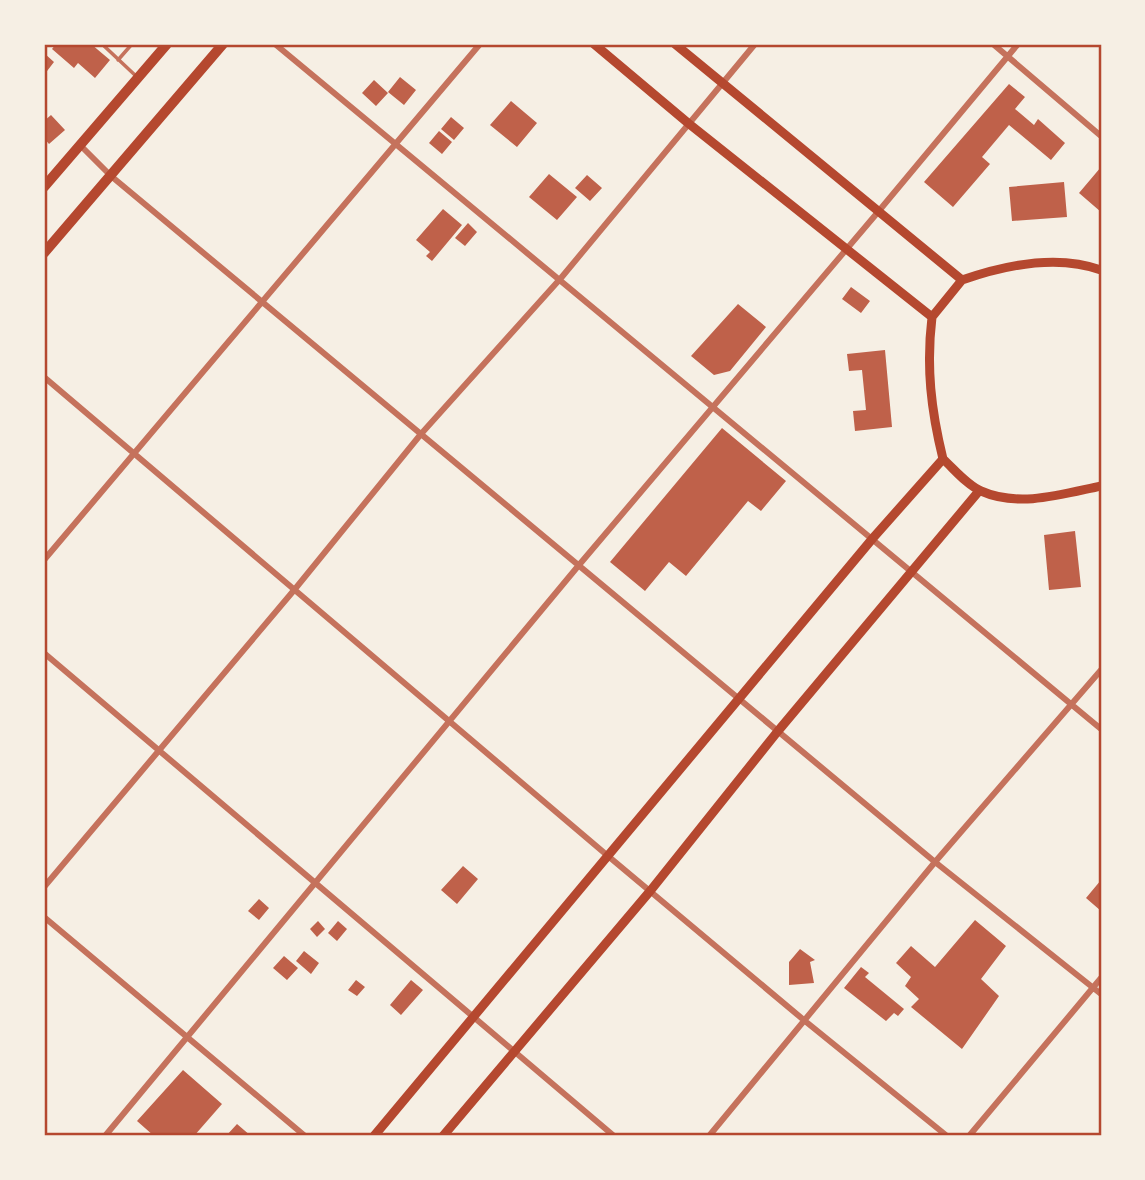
<svg xmlns="http://www.w3.org/2000/svg" width="1145" height="1180" font-family="Barlow,sans-serif">
<rect width="100%" height="100%" fill="#f6efe4"/>
<path fill="#bf614a" d="M 56,44 L 91,44 L 110,60 L 95,78 L 78,63 L 74,68 L 52,49 Z
M 44,53 L 54,62 L 44,75 Z
M 400,77 L 416,90 L 404,105 L 388,92 Z
M 374,80 L 388,93 L 376,106 L 362,93 Z
M 1009,84 L 1025,97 L 1015,109 L 1034,125 L 1038,119 L 1065,143 L 1051,160 L 1009,125 L 982,157 L 990,164 L 953,207 L 924,182 Z
M 511,101 L 537,123 L 517,147 L 490,125 Z
M 51,115 L 65,130 L 49,144 L 44,138 L 44,121 Z
M 451,117 L 464,128 L 454,140 L 441,129 Z
M 439,131 L 452,142 L 442,154 L 429,143 Z
M 1101,167 L 1101,212 L 1079,193 Z
M 549,174 L 577,197 L 557,220 L 529,197 Z
M 587,175 L 602,188 L 590,201 L 575,188 Z
M 1064,182 L 1067,217 L 1012,221 L 1009,187 Z
M 443,209 L 462,225 L 432,261 L 426,256 L 430,252 L 416,240 Z
M 468,223 L 477,232 L 465,246 L 455,238 Z
M 851,287 L 870,301 L 861,313 L 842,299 Z
M 738,304 L 766,327 L 730,371 L 714,375 L 691,356 Z
M 885,350 L 892,427 L 855,431 L 853,411 L 866,410 L 862,370 L 849,371 L 847,354 Z
M 722,428 L 786,481 L 761,511 L 748,501 L 686,576 L 669,562 L 645,591 L 610,562 Z
M 1075,531 L 1081,587 L 1049,590 L 1044,535 Z
M 463,866 L 478,879 L 457,904 L 441,890 Z
M 1101,880 L 1101,911 L 1086,898 Z
M 259,899 L 269,908 L 259,920 L 248,911 Z
M 975,920 L 1006,946 L 981,979 L 999,996 L 962,1049 L 911,1007 L 919,999 L 905,986 L 911,977 L 896,963 L 911,946 L 935,967 Z
M 318,921 L 325,929 L 317,937 L 310,929 Z
M 338,921 L 347,929 L 337,941 L 328,933 Z
M 800,949 L 815,960 L 810,962 L 814,983 L 789,985 L 789,962 Z
M 304,951 L 319,963 L 311,974 L 296,961 Z
M 284,956 L 298,968 L 287,980 L 273,968 Z
M 861,967 L 869,973 L 865,977 L 904,1009 L 898,1016 L 894,1013 L 886,1021 L 844,988 Z
M 356,980 L 365,987 L 357,996 L 348,990 Z
M 411,980 L 423,990 L 401,1015 L 390,1005 Z
M 183,1070 L 222,1104 L 194,1136 L 154,1136 L 137,1121 Z
M 237,1124 L 251,1136 L 226,1136 Z"/>
<g fill="none" stroke-linecap="round" stroke-linejoin="round">
<path stroke="#c5725c" stroke-width="3.5" d="M 102,44 L 137,77
M 118,60 L 132,44"/>
<path stroke="#c5725c" stroke-width="6" d="M 275,44 L 1101,729
M 993,44 L 1101,136
M 80,145 L 111,176 L 935,862 L 1101,994
M 44,377 L 608,856 L 805,1021 L 947,1136
M 44,560 L 480,44
M 44,653 L 614,1136
M 44,887 L 295,589 L 421,434 L 561,278 L 755,44
M 44,917 L 305,1136
M 105,1136 L 579,565 L 878,212 L 1018,44
M 709,1136 L 935,862 L 1101,670
M 969,1136 L 1101,978"/>
<path stroke="#b5482f" stroke-width="9" d="M 594,44 L 688,123 L 932,317
M 675,44 L 962,280
M 962,280 C 1005,265 1057,254 1101,270
M 932,317 C 926,367 931,410 943,459
M 932,317 L 962,280
M 943,459 C 954,469 967,485 981,491 C 1019,508 1063,494 1101,486
M 374,1136 L 873,538 L 943,459
M 443,1136 L 651,890 L 778,731 L 979,491"/>
<path stroke="#b5482f" stroke-width="10" d="M 44,187 L 167,44
M 44,253 L 223,44"/>
</g>
<rect width="1145" height="1180" fill="none" stroke="#f6efe4" stroke-width="91"/>
<rect x="46" y="46" width="1054" height="1088" fill="none" stroke="#b5482f" stroke-width="2.5"/>
</svg>
